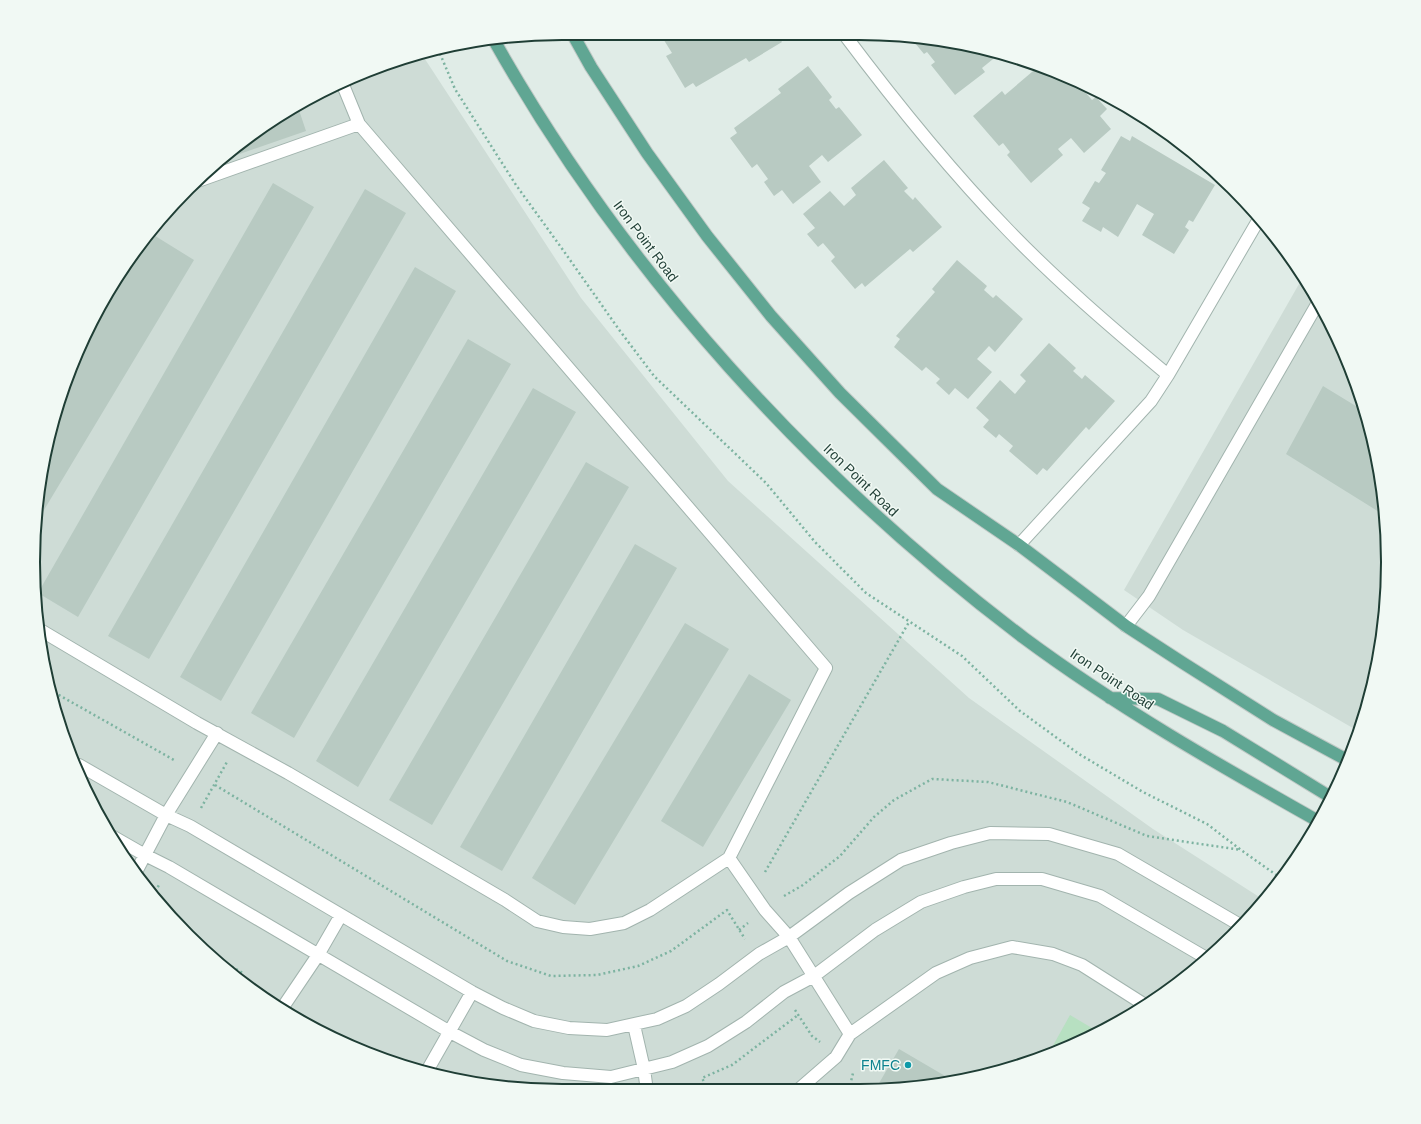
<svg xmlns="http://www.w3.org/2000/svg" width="1421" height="1124" font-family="Helvetica,sans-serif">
<rect width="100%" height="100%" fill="#e0ece7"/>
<path fill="#cedcd6" d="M 421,53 L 581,298 L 728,481 L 969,698 L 1153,829 L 1264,900 L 1208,960 L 1123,1020 L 996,1073 L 894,1090 L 562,1091 L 459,1081 L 359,1051 L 240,982 L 164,911 L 104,826 L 51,699 L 33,562 L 51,425 L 104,297 L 188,188 L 298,104 Z
M 1303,277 L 1317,298 L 1360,392 L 1384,493 L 1387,597 L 1370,699 L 1358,731 L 1183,630 L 1124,590 Z"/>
<path fill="#b7e0c1" d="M 1070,1015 L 1097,1031 L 1050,1051 Z"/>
<path fill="#b8cac2" d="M 653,33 L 777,34 L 782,42 L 749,62 L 746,58 L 696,87 L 693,83 L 685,88 L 666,56 L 672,53 L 662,37 L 657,40 Z
M 910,37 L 959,47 L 998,55 L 982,68 L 985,72 L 955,95 L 931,65 L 935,62 L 927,52 L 924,54 Z
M 808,66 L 832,97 L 829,100 L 836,109 L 839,107 L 862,135 L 828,162 L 822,155 L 809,166 L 821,182 L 793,204 L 782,190 L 774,196 L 764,182 L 768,179 L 757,164 L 752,168 L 730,138 L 737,133 L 734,128 L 781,93 L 778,89 Z
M 1039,66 L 1081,85 L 1080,86 L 1092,100 L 1096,97 L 1107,109 L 1100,116 L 1111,129 L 1084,153 L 1071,138 L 1058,149 L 1063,155 L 1031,183 L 1007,155 L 1010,152 L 1003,143 L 999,146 L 973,116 L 1002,91 L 1005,95 Z
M 297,104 L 306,131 L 228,158 L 227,158 Z
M 1121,136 L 1130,141 L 1132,136 L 1215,185 L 1193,222 L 1189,220 L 1185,227 L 1189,230 L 1174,254 L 1142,235 L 1154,214 L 1137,204 L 1118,237 L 1103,227 L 1101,232 L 1082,221 L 1090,208 L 1082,203 L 1095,181 L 1099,183 L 1106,173 L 1101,170 Z
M 884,160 L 908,188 L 904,191 L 913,200 L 915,197 L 942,227 L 913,252 L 910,249 L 865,287 L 862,283 L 855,289 L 831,261 L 835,257 L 823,243 L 818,247 L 807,234 L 815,228 L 803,214 L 830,191 L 844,206 L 856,195 L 851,188 Z
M 273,183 L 314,207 L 78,617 L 38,593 Z
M 365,189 L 406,213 L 149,659 L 108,636 Z
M 152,234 L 194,260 L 41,515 L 39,514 L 51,425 L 84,345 L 144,246 Z
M 957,260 L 987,286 L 984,290 L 993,298 L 996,295 L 1023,319 L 995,352 L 989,346 L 977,359 L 992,372 L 968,399 L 955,388 L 949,395 L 936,383 L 940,379 L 926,367 L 922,371 L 894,347 L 900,339 L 896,336 L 935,292 L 932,289 Z
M 415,267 L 456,291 L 221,701 L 180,677 Z
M 468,339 L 511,364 L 294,738 L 251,713 Z
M 1049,343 L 1076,368 L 1073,371 L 1082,379 L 1085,375 L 1115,401 L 1089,430 L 1086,427 L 1047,471 L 1043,468 L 1037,475 L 1009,451 L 1013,446 L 999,434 L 996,438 L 983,427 L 989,420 L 976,408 L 1000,380 L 1015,394 L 1026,381 L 1020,375 Z
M 1323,386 L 1364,411 L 1384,493 L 1384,515 L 1286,454 Z
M 533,388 L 576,412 L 358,787 L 316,761 Z
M 586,462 L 629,487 L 432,825 L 389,800 Z
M 635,544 L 677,568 L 502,871 L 460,847 Z
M 685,623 L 729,649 L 575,905 L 532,878 Z
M 749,674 L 791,700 L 703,847 L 661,821 Z
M 899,1049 L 952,1080 L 894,1090 L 875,1090 Z"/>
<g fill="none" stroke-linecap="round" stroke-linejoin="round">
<g stroke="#a2b4ae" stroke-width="14">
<path id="minor" d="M 844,34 C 895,102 948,168 1007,229 C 1057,281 1112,328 1168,375 L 1259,219
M 195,182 L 359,124
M 1019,545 L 1151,401 L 1168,375
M 1126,626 L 1149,596 L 1319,301
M 42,631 L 197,723 L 288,773 L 505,900 L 537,921 L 563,927 L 590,929 L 624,923 L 650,910 L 729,858 L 826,668 L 359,124 L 343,85
M 79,765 L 166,815 L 190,826 L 472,992 L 503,1008 L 534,1021 L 569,1028 L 607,1030 L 657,1019 L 686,1006 L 719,984 L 759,954 L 789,937 L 849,893 L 901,860 L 951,843 L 990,833 L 1049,834 L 1118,854 L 1240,925
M 110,835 L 145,855 L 169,867 L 450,1032 L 484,1050 L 521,1065 L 563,1073 L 611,1077 L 672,1062 L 708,1046 L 746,1022 L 784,992 L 814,976 L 875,930 L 921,902 L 964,887 L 996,879 L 1042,879 L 1100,896 L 1208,959
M 729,858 L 765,910 L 789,937 L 850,1034
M 136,872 L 166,815 L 217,733
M 283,1007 L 318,955 L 341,915
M 634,1025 L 644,1069 L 647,1091
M 427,1071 L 472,992
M 798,1090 L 836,1057 L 850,1034 L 936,973 L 970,958 L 1012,947 L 1053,954 L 1082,965 L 1145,1005"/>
</g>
<g stroke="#c0c9c6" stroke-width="14">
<path id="major" d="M 572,33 L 591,67 L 647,153 L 707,236 L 771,316 L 840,393 L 937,489 L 1019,545 L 1126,626 L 1183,663 L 1273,720 L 1347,760
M 495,42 C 627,275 811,477 1024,638 C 1117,707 1217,764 1318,821
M 1110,698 L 1158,699 L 1223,731 L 1332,798"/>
</g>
<path stroke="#7db3a1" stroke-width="2.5" stroke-dasharray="2 3" stroke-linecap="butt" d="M 438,49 L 455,89 L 516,185 L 563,250 L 620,331 L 654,376 L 766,483 L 815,542 L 866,593 L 962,656 L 1020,711 L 1079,754 L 1143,792 L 1207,824 L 1241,850 L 1282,879
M 50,690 L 174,760
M 215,785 L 507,961 L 551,976 L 597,975 L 638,966 L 671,951 L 727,910 L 745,939
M 201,808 L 227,762
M 765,872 L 909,622
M 153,896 L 159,885
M 784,896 L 803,885 L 840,856 L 874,817 L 894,800 L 932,779 L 988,782 L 1067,802 L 1147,836 L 1241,850
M 739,930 L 748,923
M 210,954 L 243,973 L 238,980
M 795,1010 L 812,1036 L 820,1042
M 708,1090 L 702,1078 L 732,1065 L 798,1015
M 849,1090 L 853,1073 L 851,1072"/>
<use href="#minor" stroke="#fff" stroke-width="12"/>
<use href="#major" stroke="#60a693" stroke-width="12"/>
</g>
<circle fill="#0f9aa8" stroke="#f1f9f4" stroke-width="1.5" cx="908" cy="1065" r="4"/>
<g text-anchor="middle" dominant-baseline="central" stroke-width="3" stroke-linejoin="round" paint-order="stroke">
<g font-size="14" fill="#1f3e35" stroke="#f1f9f4">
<text transform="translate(646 241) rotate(53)">Iron Point Road</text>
<text transform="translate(861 480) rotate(44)">Iron Point Road</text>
<text transform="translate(1112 679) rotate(34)">Iron Point Road</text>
</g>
<g font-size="14" fill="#0d838f" stroke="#f1f9f4" text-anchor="end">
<text x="900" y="1065">FMFC</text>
</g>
</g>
<path d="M0 0H1421V1124H0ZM562 40H859A522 522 0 0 1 1381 562V562A522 522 0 0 1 859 1084H562A522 522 0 0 1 40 562V562A522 522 0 0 1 562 40Z" fill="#f1f9f4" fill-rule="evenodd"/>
<path fill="none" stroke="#1f3e35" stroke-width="2" d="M562 40H859A522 522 0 0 1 1381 562V562A522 522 0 0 1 859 1084H562A522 522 0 0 1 40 562V562A522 522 0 0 1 562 40Z"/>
</svg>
